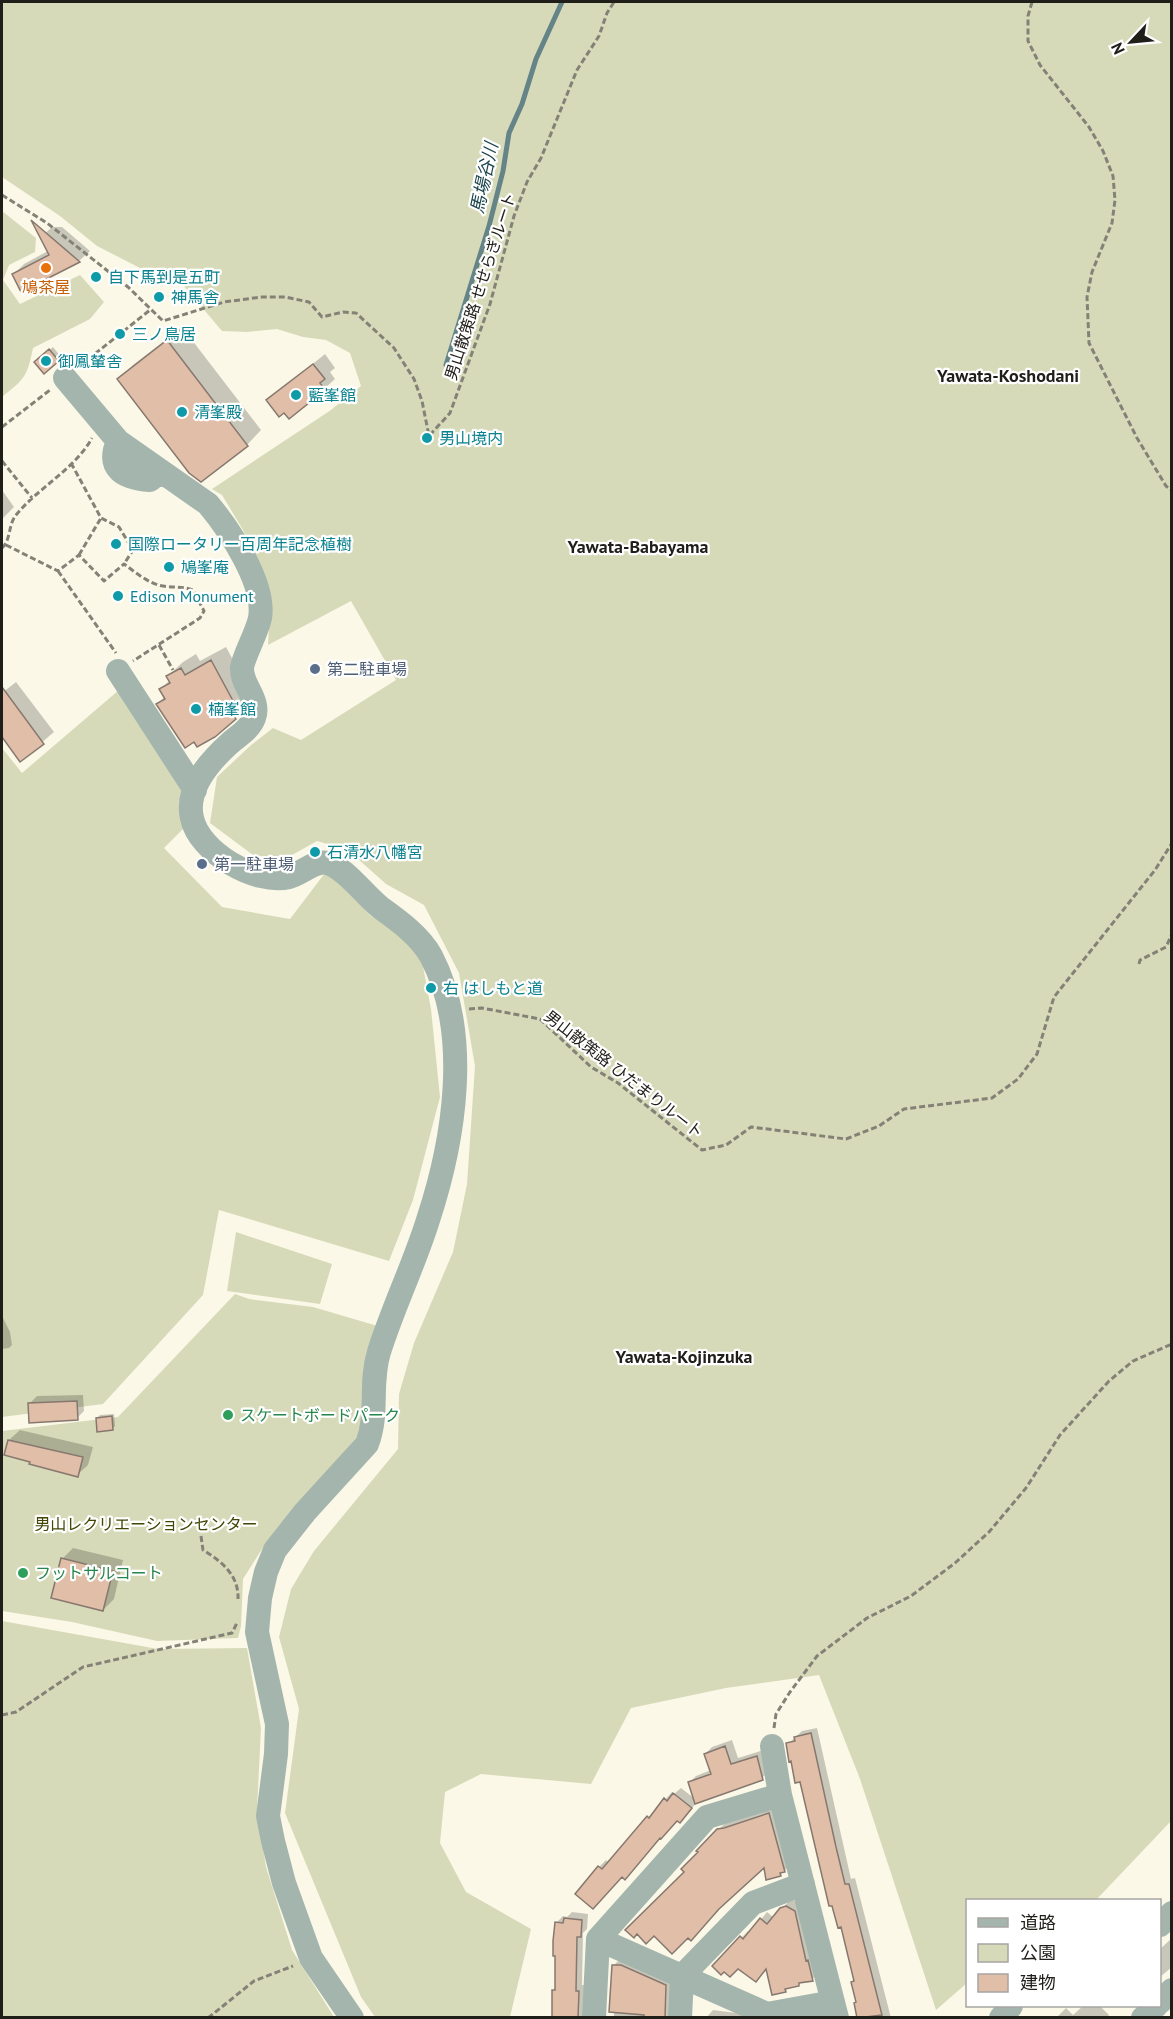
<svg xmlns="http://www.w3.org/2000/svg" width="1173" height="2019" font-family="'PT Sans','Noto Sans JP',sans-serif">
<rect width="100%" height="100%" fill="#fbf8e7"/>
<path fill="#d7dab9" d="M 2,2 L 1171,2 L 1171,1821 L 1096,1900 L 968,1900 L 967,1983 L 936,2010 L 860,1779 L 819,1675 L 726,1688 L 631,1708 L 591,1784 L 481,1774 L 445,1792 L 440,1843 L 466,1892 L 531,1929 L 510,2017 L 375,2017 L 361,1997 L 285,1813 L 299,1709 L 279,1637 L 291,1589 L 314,1551 L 398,1449 L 399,1394 L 414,1343 L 453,1252 L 467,1184 L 475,1066 L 459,973 L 424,905 L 386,884 L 348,850 L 317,841 L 285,859 L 253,855 L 210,823 L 217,777 L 250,746 L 273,728 L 301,740 L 396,680 L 351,601 L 268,645 L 271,596 L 243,530 L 222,495 L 212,489 L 331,410 L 361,386 L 350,353 L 326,340 L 303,337 L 277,329 L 247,332 L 222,331 L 172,272 L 142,269 L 97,246 L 60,216 L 2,177 Z
M 2,211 L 36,238 L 35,252 L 9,265 L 3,280 L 20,304 L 80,275 L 104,302 L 90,319 L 33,348 C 27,378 24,379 2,397 Z
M 119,690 L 186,791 L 186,826 L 164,848 L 222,907 L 290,919 L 325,873 L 336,878 L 371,916 L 393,925 L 422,961 L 431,1009 L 440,1097 L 413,1200 L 389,1261 L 219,1210 L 203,1295 L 103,1404 L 2,1417 L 2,748 L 22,773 Z
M 236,1232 L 332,1264 L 320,1304 L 227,1291 Z
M 235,1294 L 249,1299 L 313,1307 L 381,1327 L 362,1431 L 262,1549 L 243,1579 L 241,1626 L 238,1638 L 157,1641 L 72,1622 L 2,1611 L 2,1431 L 118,1417 Z
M 2,1621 L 158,1649 L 247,1648 L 261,1728 L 257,1810 L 266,1867 L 292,1950 L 334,2017 L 2,2017 Z"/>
<path fill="#0003" d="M 52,227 L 62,227 L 90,251 L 79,261 L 22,290 L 14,274 L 24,264 L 48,251 L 41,237 Z
M 182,327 L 261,430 L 247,445 L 201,480 L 119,379 L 133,365 Z
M 53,347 L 61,357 L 44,372 L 36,362 Z
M 325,354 L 335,368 L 330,372 L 335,379 L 324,389 L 285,411 L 268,400 Z
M 2,490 L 14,507 L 2,519 Z
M 226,647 L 253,697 L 250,704 L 235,718 L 158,704 L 165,696 L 161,689 L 170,680 L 168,676 L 183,662 L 196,654 L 200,661 Z
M 16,682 L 54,732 L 21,760 L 2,734 L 2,693 Z
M 2,1316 L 10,1332 L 12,1345 L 9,1348 L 2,1349 Z
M 83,1395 L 84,1411 L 77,1418 L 30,1403 L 37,1396 Z
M 114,1414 L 115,1426 L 112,1429 L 97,1418 L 100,1415 Z
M 20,1430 L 93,1447 L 88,1465 L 77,1475 L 32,1461 L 9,1440 Z
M 73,1548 L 123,1560 L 114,1599 L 103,1610 L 62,1559 Z
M 817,1728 L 851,1879 L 855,1878 L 891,2018 L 860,2018 L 852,1982 L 855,1979 L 842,1925 L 801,1780 L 788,1744 L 802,1731 Z
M 732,1740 L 738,1758 L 764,1750 L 769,1771 L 762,1778 L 697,1802 L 687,1814 L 678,1819 L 623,1875 L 577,1894 L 599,1867 L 606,1860 L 609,1863 L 672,1792 L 674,1794 L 681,1788 L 695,1799 L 689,1783 L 696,1776 L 711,1770 L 705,1754 L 712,1747 Z
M 776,1808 L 787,1868 L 780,1875 L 765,1865 L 686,1872 L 700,1852 L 698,1851 L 725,1823 Z
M 793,1900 L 801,1905 L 819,1973 L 812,1979 L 790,1986 L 785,1991 L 767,1968 L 756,1980 L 738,1967 L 714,1966 L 748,1931 L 750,1933 L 767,1912 L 774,1918 L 788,1902 Z
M 572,1912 L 588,1914 L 587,1929 L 583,1933 L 582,1985 L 585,1985 L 583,2018 L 554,2018 L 553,1991 L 557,1987 L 556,1923 L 563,1916 L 567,1917 Z
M 1171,1939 L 1172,1967 L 1160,1977 L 1160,1949 Z
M 621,1958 L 672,1978 L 671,2018 L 614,2018 L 614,1965 Z
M 1083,2006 L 1100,2006 L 1109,2015 L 1107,2018 L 1056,2018 L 1066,2008 L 1073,2015 Z
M 713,2010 L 736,2013 L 759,2018 L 706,2018 Z"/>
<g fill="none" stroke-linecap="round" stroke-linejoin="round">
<path stroke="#648487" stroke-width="5" d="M 446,365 L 489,226 L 503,171 L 509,133 L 522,104 L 536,59 L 562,2"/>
</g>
<path fill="#e1bea7" stroke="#86786f" stroke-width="1.5" d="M 31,220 L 80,262 L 21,292 L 12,274 L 49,255 Z
M 167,340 L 248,446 L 201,482 L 189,473 L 117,379 Z
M 49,349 L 59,361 L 44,374 L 34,362 Z
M 313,364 L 325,379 L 320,383 L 325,390 L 289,419 L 284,413 L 279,417 L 266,400 Z
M 211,660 L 239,712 L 234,715 L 236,719 L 215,737 L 197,747 L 194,742 L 185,748 L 156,704 L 165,699 L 159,689 L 170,683 L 166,676 L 181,668 L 185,675 Z
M 2,687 L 44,744 L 20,762 L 2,737 Z
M 77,1401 L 78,1420 L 29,1423 L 28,1403 Z
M 112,1416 L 113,1430 L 97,1432 L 96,1418 Z
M 8,1440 L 83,1457 L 78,1477 L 29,1464 L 30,1462 L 4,1455 Z
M 61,1558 L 113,1571 L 103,1611 L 51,1598 Z
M 811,1733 L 836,1847 L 845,1884 L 849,1884 L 882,2015 L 857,2018 L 854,2003 L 856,2002 L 851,1982 L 854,1981 L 841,1927 L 838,1928 L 832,1906 L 829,1906 L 800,1782 L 795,1783 L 791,1761 L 789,1762 L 786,1743 L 795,1741 L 794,1737 Z
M 725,1746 L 731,1764 L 757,1756 L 763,1780 L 695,1804 L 688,1782 L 711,1774 L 704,1754 Z
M 673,1793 L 692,1808 L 680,1823 L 677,1821 L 661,1839 L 660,1838 L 625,1880 L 622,1877 L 593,1909 L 575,1894 L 598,1866 L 602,1869 L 647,1816 L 649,1818 L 664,1798 L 667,1801 Z
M 769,1813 L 785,1872 L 780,1873 L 781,1876 L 766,1880 L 764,1868 L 719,1909 L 691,1941 L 688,1938 L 672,1954 L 654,1936 L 646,1944 L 637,1934 L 634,1938 L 625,1930 L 684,1872 L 681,1869 L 698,1852 L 696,1851 L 717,1829 L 724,1828 Z
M 786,1906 L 795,1911 L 806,1961 L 808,1960 L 813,1981 L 799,1983 L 799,1986 L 785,1989 L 786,1992 L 772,1995 L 766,1969 L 756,1982 L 738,1969 L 730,1977 L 724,1972 L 721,1975 L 712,1966 L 740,1936 L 743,1939 L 760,1918 L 767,1924 L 780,1908 Z
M 564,1918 L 582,1920 L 581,1937 L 577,1937 L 576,1991 L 579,1991 L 578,2018 L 552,2018 L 552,1990 L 555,1990 L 555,1956 L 553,1956 L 553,1941 L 555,1922 L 563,1923 Z
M 612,1965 L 621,1965 L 666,1985 L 665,2018 L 644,2018 L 644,2015 L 609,2012 Z"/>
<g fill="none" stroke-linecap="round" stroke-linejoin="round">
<path stroke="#848277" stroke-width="3" stroke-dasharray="6 3" stroke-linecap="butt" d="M 1032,2 L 1028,16 L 1028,41 L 1040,65 L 1089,127 L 1103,151 L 1113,176 L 1115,200 L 1112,223 L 1092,272 L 1087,297 L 1089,343 L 1137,438 L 1166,486 L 1172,491
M 2,195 L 47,223 L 128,287 L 163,321 L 224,302 L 262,297 L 285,297 L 309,302 L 322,317 L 343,312 L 356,313 L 394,348 L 414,379 L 422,401 L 429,436 L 450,413 L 490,304 L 514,216 L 527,182 L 541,158 L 577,70 L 599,36 L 607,13 L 614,2
M 81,365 L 150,310
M 2,427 L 50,390
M 2,461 L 32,498
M 71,463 L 101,518 L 119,527 L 133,550 L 124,564
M 6,545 L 58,571 L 79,555 L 104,581 L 124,564 C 135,572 149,584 163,586 C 174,588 182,586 193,590 L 204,611 L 200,618 L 133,661
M 2,548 C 11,540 8,525 16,515 C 39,487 75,469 92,438
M 133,550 L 148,542
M 79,555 L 101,518
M 58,571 L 116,653
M 159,645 L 173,670
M 1139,964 L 1140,960 L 1166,947 L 1172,934
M 469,1009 L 482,1008 L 540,1019 L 591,1067 L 618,1083 L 702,1150 L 726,1145 L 751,1127 L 846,1139 L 879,1126 L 904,1109 L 992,1098 L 1018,1079 L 1037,1054 L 1054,997 L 1155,870 L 1172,843
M 201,1536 L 203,1550 C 221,1561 239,1575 238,1599
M 2,1715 L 16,1712 L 83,1667 L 232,1633 L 237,1623
M 774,1728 L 776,1714 L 790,1692 L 817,1656 L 867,1618 L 911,1596 L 955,1563 L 989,1532 L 1026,1488 L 1060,1435 L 1109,1381 L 1133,1361 L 1172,1344
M 208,2018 L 254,1981 L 293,1966"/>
<path stroke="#a4b5ad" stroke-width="24" d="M 65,378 L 118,441 L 208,504 C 229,529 266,584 260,618 C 257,633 243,657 242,668 C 241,685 261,700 254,718 C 250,729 238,736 230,743 C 210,761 185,788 192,818 C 199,852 255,885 289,877 C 301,874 315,860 327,863 C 345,867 365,896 381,908 C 399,921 420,936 431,956 C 472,1034 454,1141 428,1220 C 414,1265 393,1307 379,1352 C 369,1384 379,1413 367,1444 L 305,1512 L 275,1550 L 266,1572 L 260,1598 L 257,1632 L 277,1724 L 276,1754 L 268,1816 L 273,1841 L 284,1883 L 311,1958 L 352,2018
M 118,441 C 106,469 124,478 150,480 L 160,472
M 118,671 L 195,790
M 772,1746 L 780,1795 L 837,2018
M 1160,1925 L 1172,1913
M 598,1939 L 767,2014
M 1160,2002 L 1172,1990
M 594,2018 L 598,1939 L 707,1817 L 780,1795
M 680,2018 L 682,1976 L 753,1903 L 803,1884
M 767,2018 L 767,2014 L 833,2002
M 1001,2018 L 1011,2006
M 1143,2018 L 1156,2006"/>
</g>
<circle fill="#e8710a" stroke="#fff" stroke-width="2" cx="46" cy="268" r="6"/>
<g fill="#0f9aa8" stroke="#fff" stroke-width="2">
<circle cx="96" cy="277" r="6"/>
<circle cx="159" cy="297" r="6"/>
<circle cx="120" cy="334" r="6"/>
<circle cx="46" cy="361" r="6"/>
<circle cx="296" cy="395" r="6"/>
<circle cx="182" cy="412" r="6"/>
<circle cx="427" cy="438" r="6"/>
<circle cx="116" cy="544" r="6"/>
<circle cx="169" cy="567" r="6"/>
<circle cx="118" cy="596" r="6"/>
<circle cx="196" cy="709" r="6"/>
<circle cx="315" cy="852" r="6"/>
<circle cx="431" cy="988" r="6"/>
</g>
<g fill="#5c6f8a" stroke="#fff" stroke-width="2">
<circle cx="315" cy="669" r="6"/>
<circle cx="202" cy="864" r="6"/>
</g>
<g fill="#2e9e5b" stroke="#fff" stroke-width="2">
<circle cx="228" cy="1415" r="6"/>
<circle cx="23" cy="1573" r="6"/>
</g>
<g text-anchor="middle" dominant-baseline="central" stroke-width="4.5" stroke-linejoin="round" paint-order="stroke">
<g font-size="16" fill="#0d838f" stroke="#fff" text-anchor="start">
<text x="108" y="277">自下馬到是五町</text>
<text x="171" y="297">神馬舎</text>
<text x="132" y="334">三ノ鳥居</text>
<text x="58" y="361">御鳳輦舎</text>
<text x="308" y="395">藍峯館</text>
<text x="194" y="412">清峯殿</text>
<text x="439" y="438">男山境内</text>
<text x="128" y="544">国際ロータリー百周年記念植樹</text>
<text x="181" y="567">鳩峯庵</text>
<text x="130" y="596">Edison Monument</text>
<text x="208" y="709">楠峯館</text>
<text x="327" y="852">石清水八幡宮</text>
<text x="443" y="988">右 はしもと道</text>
</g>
<g font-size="16" fill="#201e19" stroke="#fff">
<text transform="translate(480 286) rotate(-72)">男山散策路 せせらぎルート</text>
<text transform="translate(624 1074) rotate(38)">男山散策路 ひだまりルート</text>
</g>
<g font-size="16" fill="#c56008" stroke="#fff">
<text x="46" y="287">鳩茶屋</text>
</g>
<g font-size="16" fill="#4e5e75" stroke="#fff" text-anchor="start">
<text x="327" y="669">第二駐車場</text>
<text x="214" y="864">第一駐車場</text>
</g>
<g font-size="16" fill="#27864d" stroke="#fff" text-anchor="start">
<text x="240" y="1415">スケートボードパーク</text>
<text x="35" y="1573">フットサルコート</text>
</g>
<g font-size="16" fill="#444606" stroke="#fff">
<text x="146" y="1524">男山レクリエーションセンター</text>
</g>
<g font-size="18" font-style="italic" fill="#1a454b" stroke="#fff">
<text transform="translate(484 178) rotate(-78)">馬場谷川</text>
</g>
<g font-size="18" font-weight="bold" fill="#201e19" stroke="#fff">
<text x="1008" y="375">Yawata-Koshodani</text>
<text x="638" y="546">Yawata-Babayama</text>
<text x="684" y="1356">Yawata-Kojinzuka</text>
</g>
</g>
<rect width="1173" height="2019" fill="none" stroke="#201e19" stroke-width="6"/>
<rect x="966" y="1899" width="195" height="108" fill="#ffffff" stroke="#a6a5a3" stroke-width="1.5"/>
<rect x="978" y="1918" width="30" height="9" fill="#a4b5ad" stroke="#a6a5a3" stroke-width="1.5"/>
<text x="1020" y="1929" font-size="18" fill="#201e19">道路</text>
<rect x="978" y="1944" width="30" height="18" fill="#d7dab9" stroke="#a6a5a3" stroke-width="1.5"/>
<text x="1020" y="1959" font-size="18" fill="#201e19">公園</text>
<rect x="978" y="1974" width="30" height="18" fill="#e1bea7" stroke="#a6a5a3" stroke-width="1.5"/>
<text x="1020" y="1989" font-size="18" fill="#201e19">建物</text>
<g transform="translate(1131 42) rotate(244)" stroke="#ffffff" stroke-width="4.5" paint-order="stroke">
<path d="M0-4.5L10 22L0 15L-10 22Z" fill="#201e19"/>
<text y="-9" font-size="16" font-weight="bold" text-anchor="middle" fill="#201e19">N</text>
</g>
</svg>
